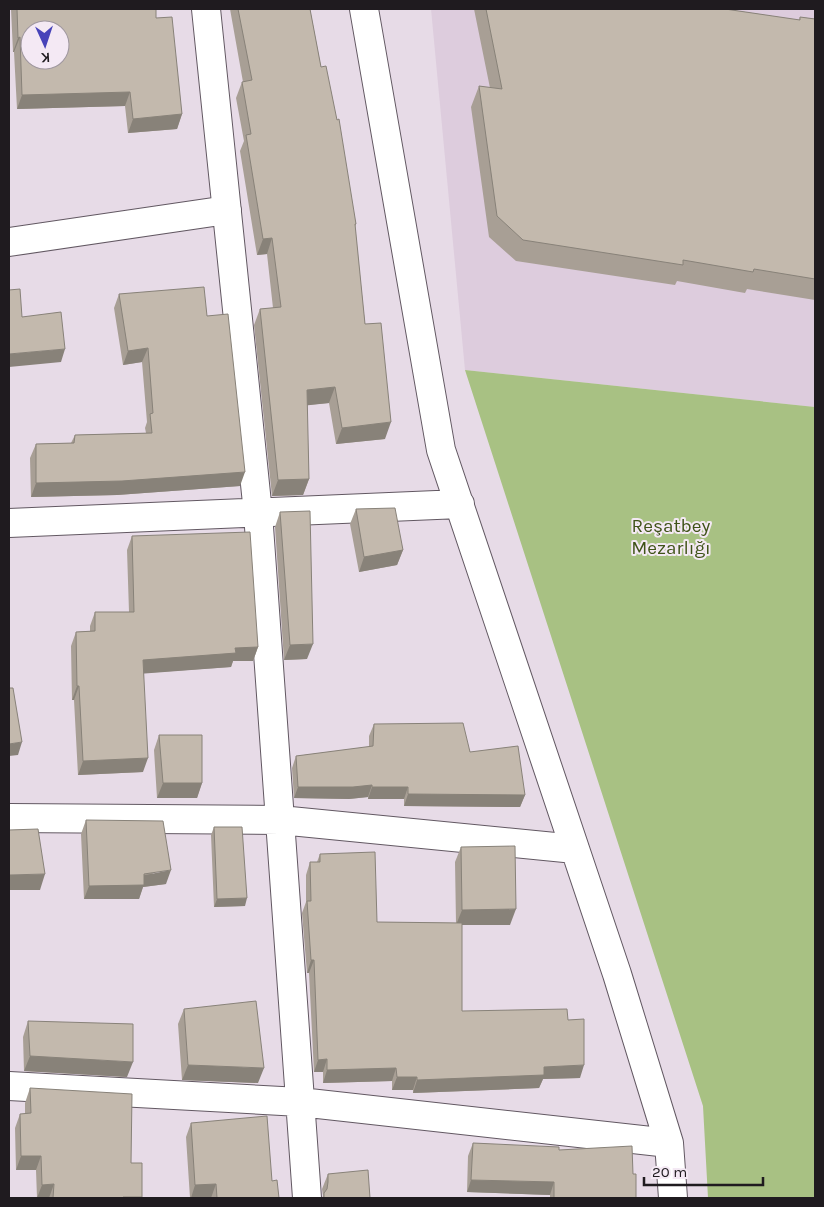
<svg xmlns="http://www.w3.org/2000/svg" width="824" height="1207" font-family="Karla,sans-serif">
<rect width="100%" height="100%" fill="#e7dbe7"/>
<path fill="#dcd" d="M 431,9 L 815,9 L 815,407 L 465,370 Z"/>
<path fill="#a8c183" d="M 465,370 L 815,407 L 815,1198 L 708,1198 L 703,1106 Z"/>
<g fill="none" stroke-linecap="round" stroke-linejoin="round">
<g stroke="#625862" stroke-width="30">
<path id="minor" d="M 206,9 L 258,513 L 307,1198
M 364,9 L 441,450 L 617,974 L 669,1143 L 673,1198
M 9,242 L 227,210
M 9,523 L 460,504
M 9,818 L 280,820 L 575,849
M 9,1086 L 300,1102 L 669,1143"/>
</g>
<use href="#minor" stroke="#fff" stroke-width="28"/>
</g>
<path fill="#a89f95" d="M 11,9 L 156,9 L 156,18 L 182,114 L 177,129 L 128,133 L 125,106 L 17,109 L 14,52 L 13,52 Z
M 230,9 L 310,9 L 321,67 L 356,224 L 355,227 L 365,324 L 385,439 L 336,444 L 329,403 L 307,405 L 309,479 L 303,495 L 272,496 L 254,325 L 260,309 L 273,308 L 267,254 L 257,255 L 240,151 L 244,141 L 236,98 L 242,82 L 243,82 Z
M 474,9 L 725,9 L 799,20 L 800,17 L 815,19 L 815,300 L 747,289 L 745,293 L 677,281 L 675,285 L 516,261 L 489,237 L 471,107 L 479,86 L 490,88 Z
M 119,294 L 207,316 L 240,486 L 117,495 L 31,497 L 30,458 L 36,444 L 71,443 L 75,435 L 146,433 L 145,428 L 147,422 L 142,362 L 123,365 L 114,308 Z
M 356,509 L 403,550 L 397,565 L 359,572 L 350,524 Z
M 280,512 L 307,659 L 284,660 L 275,527 Z
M 132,536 L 258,647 L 253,661 L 233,661 L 231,667 L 144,673 L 143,772 L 78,775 L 74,700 L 72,700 L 71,646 L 76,632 L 90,631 L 90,626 L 95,612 L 129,612 L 127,550 Z
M 374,724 L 470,752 L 525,795 L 520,807 L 404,806 L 404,799 L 368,799 L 368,797 L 349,799 L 294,798 L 292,768 L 296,756 L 369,747 L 369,736 Z
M 159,735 L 202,783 L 197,798 L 157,798 L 154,750 Z
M 86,820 L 166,884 L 143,887 L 139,899 L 84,899 L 81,834 Z
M 214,827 L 245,906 L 214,907 L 211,835 Z
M 461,847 L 510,925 L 462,925 L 462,1011 L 568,1020 L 580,1078 L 543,1079 L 539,1088 L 413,1093 L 413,1090 L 392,1090 L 392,1081 L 323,1083 L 323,1072 L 314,1072 L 309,973 L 307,973 L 302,913 L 306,902 L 306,875 L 310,862 L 317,862 L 320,854 L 377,922 L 456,923 L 455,862 Z
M 184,1009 L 258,1083 L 182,1080 L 178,1024 Z
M 28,1021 L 127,1077 L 24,1071 L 23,1037 Z
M 30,1088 L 131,1163 L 141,1198 L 37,1198 L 36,1170 L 16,1170 L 15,1128 L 20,1114 L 25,1114 L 25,1103 Z
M 191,1123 L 272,1181 L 279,1198 L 190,1198 L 186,1137 Z
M 473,1143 L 559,1150 L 633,1174 L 636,1198 L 550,1198 L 550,1195 L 467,1192 L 468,1156 Z
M 328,1174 L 370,1198 L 322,1198 L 323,1196 L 322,1189 Z"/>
<path fill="#888279" d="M 20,37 L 14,52 L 13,52 L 18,38 Z
M 130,92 L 125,106 L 17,109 L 22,95 Z
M 182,114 L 177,129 L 128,133 L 133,119 Z
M 272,238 L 267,254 L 257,255 L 263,239 Z
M 148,348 L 142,362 L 123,365 L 128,351 Z
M 65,349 L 61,362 L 9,367 L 9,354 Z
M 335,387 L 329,403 L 301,406 L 307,390 Z
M 391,422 L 385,439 L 336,444 L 342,428 Z
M 245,472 L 240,486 L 117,495 L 31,497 L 36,483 Z
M 309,479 L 303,495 L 272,496 L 278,480 Z
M 403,550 L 397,565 L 359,572 L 364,557 Z
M 313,644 L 307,659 L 284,660 L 290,645 Z
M 258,647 L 253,661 L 233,661 L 231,667 L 138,674 L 143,660 L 235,648 Z
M 77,686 L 79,686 L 74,700 L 72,700 Z
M 22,742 L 18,755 L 9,756 L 9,744 Z
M 148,758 L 143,772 L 78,775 L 83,761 Z
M 163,783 L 202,783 L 197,798 L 157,798 Z
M 372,785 L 368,797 L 349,799 L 294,798 L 298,787 Z
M 372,787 L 408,787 L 404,799 L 368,799 Z
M 408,794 L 525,795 L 520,807 L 404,806 Z
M 171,870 L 166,884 L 143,887 L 139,899 L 84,899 L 89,886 Z
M 45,874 L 40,890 L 9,890 L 9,875 Z
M 247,898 L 245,906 L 214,907 L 217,899 Z
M 516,909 L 510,925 L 456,925 L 462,910 Z
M 311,960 L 314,960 L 309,973 L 307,973 Z
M 30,1056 L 133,1062 L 127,1077 L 24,1071 Z
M 327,1059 L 323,1072 L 314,1072 L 318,1060 Z
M 188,1065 L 264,1068 L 258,1083 L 182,1080 Z
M 584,1065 L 580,1078 L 543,1079 L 539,1088 L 413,1093 L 417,1080 L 544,1067 Z
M 396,1068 L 392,1081 L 323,1083 L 327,1070 Z
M 397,1077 L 417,1077 L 413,1090 L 392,1090 Z
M 21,1156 L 41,1156 L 36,1170 L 16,1170 Z
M 471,1180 L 554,1182 L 550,1195 L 467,1192 Z
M 54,1184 L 49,1198 L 37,1198 L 42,1185 Z
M 216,1184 L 211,1198 L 191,1198 L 195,1185 Z
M 123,1197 L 142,1197 L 141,1198 L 122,1198 Z"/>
<path fill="#c3b9ad" stroke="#888279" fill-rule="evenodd" d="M 17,9 L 156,9 L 156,18 L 172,17 L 182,114 L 133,119 L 130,92 L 22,95 L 20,37 L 18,38 ZM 30,30 L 60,30 L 60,60 L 30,60 Z
M 238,9 L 310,9 L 321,67 L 326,66 L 337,120 L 339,119 L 356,224 L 355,224 L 365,324 L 381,323 L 391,422 L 342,428 L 335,387 L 307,390 L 309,479 L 278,480 L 260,309 L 281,307 L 272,238 L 263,239 L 246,135 L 251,134 L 242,82 L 252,80 Z
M 486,9 L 725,9 L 800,20 L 800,17 L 815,19 L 815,279 L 754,269 L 753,272 L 683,260 L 683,265 L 523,240 L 497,216 L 479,86 L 502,89 Z
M 204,287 L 207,316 L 228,314 L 245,472 L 122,481 L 36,483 L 36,444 L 74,443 L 75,435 L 152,433 L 150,414 L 153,413 L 148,348 L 128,351 L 119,294 Z
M 20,289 L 22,317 L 61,312 L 65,349 L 9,354 L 9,290 Z
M 395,508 L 403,550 L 364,557 L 356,509 Z
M 310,511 L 313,644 L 290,645 L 280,512 Z
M 250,532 L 258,647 L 235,648 L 236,653 L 143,660 L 148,758 L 83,761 L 79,686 L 77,686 L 76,632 L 95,631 L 95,612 L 134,612 L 132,536 Z
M 9,688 L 13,688 L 22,742 L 9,744 Z
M 463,723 L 470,752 L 518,746 L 525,795 L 408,794 L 408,787 L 372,787 L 372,785 L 353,787 L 298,787 L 296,756 L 373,746 L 374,724 Z
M 159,735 L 202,735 L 202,783 L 163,783 Z
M 86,820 L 163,821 L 171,870 L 144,874 L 144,885 L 89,886 Z
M 214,827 L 242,827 L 247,898 L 217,899 Z
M 38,829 L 45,874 L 9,875 L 9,830 Z
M 515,846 L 516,909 L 462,910 L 461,847 Z
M 375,852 L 377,922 L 462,923 L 462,1011 L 567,1009 L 568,1020 L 584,1019 L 584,1065 L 544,1067 L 544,1075 L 417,1080 L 417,1077 L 397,1077 L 396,1068 L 327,1070 L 327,1059 L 318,1060 L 314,960 L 311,960 L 307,901 L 311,901 L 310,862 L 320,862 L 320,854 Z
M 256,1001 L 264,1068 L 188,1065 L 184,1009 Z
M 28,1021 L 133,1024 L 133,1062 L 30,1056 Z
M 30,1088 L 132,1094 L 131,1163 L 142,1163 L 142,1197 L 123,1197 L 123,1198 L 53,1198 L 54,1184 L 42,1185 L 41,1156 L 21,1156 L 20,1114 L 31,1113 Z
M 267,1116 L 272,1181 L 277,1180 L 279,1198 L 217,1198 L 216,1184 L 195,1185 L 191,1123 Z
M 473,1143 L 559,1147 L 559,1150 L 632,1146 L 633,1174 L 636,1174 L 636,1198 L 554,1198 L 554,1182 L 471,1180 Z
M 368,1170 L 370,1198 L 324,1198 L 324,1193 L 327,1189 L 328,1182 L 328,1174 Z"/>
<g text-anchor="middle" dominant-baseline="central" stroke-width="4" stroke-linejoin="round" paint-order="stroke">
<g font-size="19" fill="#3f5318" stroke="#f4e9f4">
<text x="671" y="526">Reşatbey<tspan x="671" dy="22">Mezarlığı</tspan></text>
</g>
</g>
<rect width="824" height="1207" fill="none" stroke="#1f1b1f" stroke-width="20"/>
<g transform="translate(45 45) rotate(177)"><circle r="24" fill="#f4e9f4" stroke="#9f979f"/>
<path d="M0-4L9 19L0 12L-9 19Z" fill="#4743b9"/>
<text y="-8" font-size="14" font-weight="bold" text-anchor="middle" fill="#1f1b1f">K</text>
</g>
<path d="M644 1177v8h119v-8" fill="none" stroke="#1f1b1f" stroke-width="2.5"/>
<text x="652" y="1177" font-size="15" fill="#1f1b1f" stroke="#f4e9f4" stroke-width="4" paint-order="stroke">20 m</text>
</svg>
